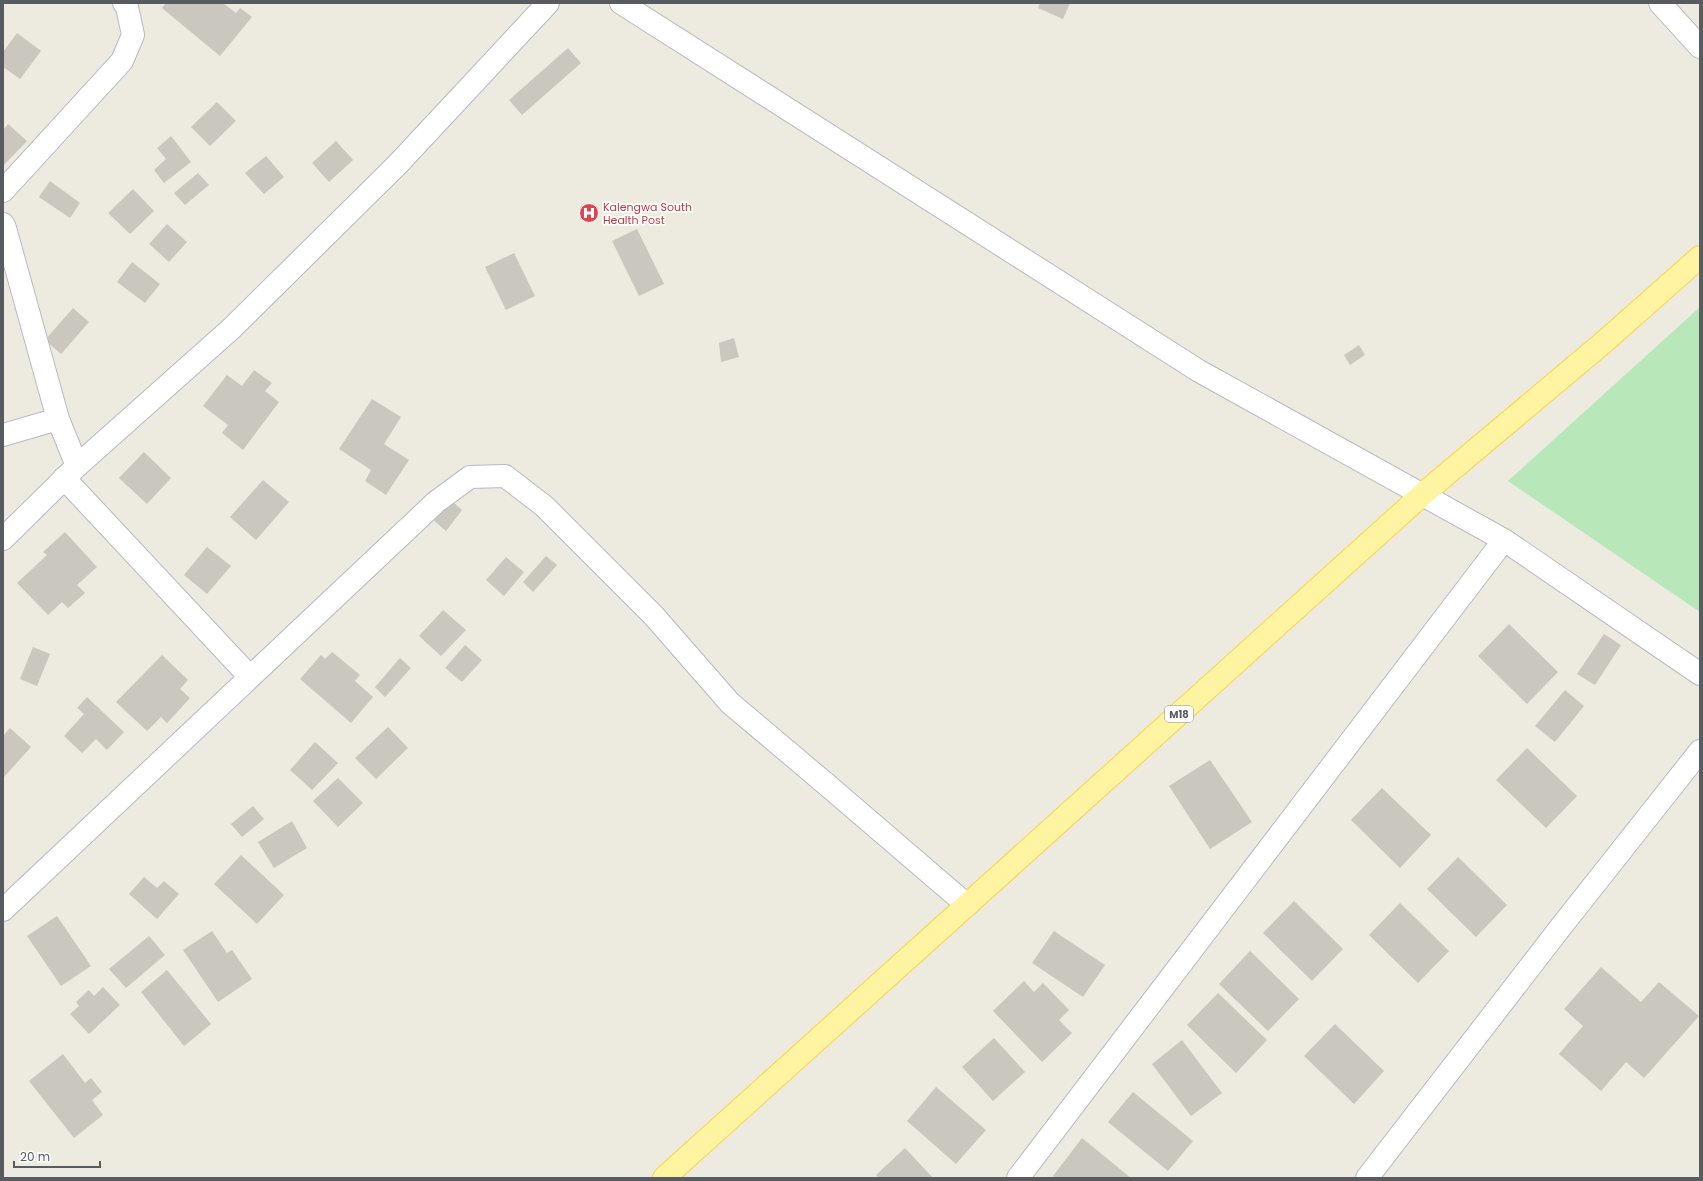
<svg xmlns="http://www.w3.org/2000/svg" width="1703" height="1181" font-family="Poppins,sans-serif">
<rect width="100%" height="100%" fill="#edeadf"/>
<path fill="#b8e7ba" d="M 1700,307 L 1700,612 L 1508,481 Z"/>
<path fill="#cac7be" d="M 166,3 L 223,3 L 236,13 L 240,8 L 252,17 L 220,56 L 162,8 Z
M 1040,3 L 1070,3 L 1063,19 L 1038,8 Z
M 17,33 L 41,51 L 20,79 L 3,67 L 3,52 Z
M 568,48 L 581,63 L 522,115 L 509,100 Z
M 217,102 L 236,121 L 210,146 L 191,127 Z
M 8,124 L 27,141 L 3,166 L 3,130 Z
M 171,136 L 191,162 L 164,183 L 154,170 L 166,159 L 157,148 Z
M 336,141 L 353,160 L 329,182 L 312,163 Z
M 266,156 L 284,177 L 264,194 L 245,173 Z
M 198,173 L 209,185 L 185,205 L 174,193 Z
M 50,181 L 80,203 L 70,218 L 39,197 Z
M 133,189 L 154,211 L 130,234 L 108,213 Z
M 167,224 L 187,242 L 169,262 L 149,244 Z
M 637,229 L 664,284 L 639,296 L 612,241 Z
M 514,253 L 535,296 L 506,310 L 485,267 Z
M 132,262 L 160,284 L 145,303 L 117,282 Z
M 73,308 L 89,322 L 61,354 L 45,340 Z
M 734,338 L 739,357 L 721,362 L 719,343 Z
M 1359,345 L 1365,355 L 1350,365 L 1344,355 Z
M 254,370 L 272,383 L 265,391 L 279,402 L 243,450 L 222,433 L 228,425 L 203,406 L 227,375 L 242,386 Z
M 372,399 L 401,417 L 384,444 L 409,460 L 386,495 L 365,481 L 371,470 L 339,449 Z
M 144,452 L 171,478 L 147,504 L 119,478 Z
M 263,480 L 289,502 L 256,540 L 230,517 Z
M 447,497 L 462,510 L 446,531 L 431,518 Z
M 65,532 L 97,567 L 77,585 L 85,593 L 68,608 L 62,602 L 48,615 L 17,583 L 47,555 L 43,552 Z
M 207,547 L 231,566 L 207,594 L 184,575 Z
M 546,556 L 557,565 L 533,592 L 523,582 Z
M 506,557 L 524,572 L 504,596 L 486,580 Z
M 443,610 L 466,630 L 441,656 L 419,636 Z
M 1509,624 L 1558,672 L 1527,704 L 1478,656 Z
M 1604,634 L 1621,645 L 1595,685 L 1577,674 Z
M 465,645 L 482,660 L 462,682 L 445,668 Z
M 33,647 L 50,654 L 37,686 L 20,679 Z
M 332,652 L 360,675 L 355,681 L 373,697 L 351,723 L 300,679 L 321,655 L 325,659 Z
M 162,655 L 188,680 L 180,689 L 190,698 L 167,723 L 161,717 L 147,731 L 116,702 Z
M 400,658 L 411,668 L 385,697 L 375,687 Z
M 1565,690 L 1584,706 L 1555,742 L 1535,726 Z
M 87,697 L 124,732 L 107,750 L 96,739 L 82,753 L 64,736 L 84,714 L 77,708 Z
M 388,727 L 408,748 L 376,779 L 355,758 Z
M 10,728 L 31,747 L 4,777 L 3,736 Z
M 315,742 L 338,763 L 312,790 L 290,770 Z
M 1527,748 L 1577,796 L 1546,828 L 1496,780 Z
M 1210,760 L 1252,822 L 1210,849 L 1169,786 Z
M 338,778 L 363,803 L 338,827 L 313,801 Z
M 1382,788 L 1431,835 L 1400,868 L 1351,820 Z
M 253,806 L 264,819 L 242,837 L 231,824 Z
M 292,821 L 307,848 L 274,868 L 258,842 Z
M 241,855 L 284,895 L 257,924 L 214,884 Z
M 1458,857 L 1507,905 L 1476,937 L 1427,889 Z
M 144,877 L 157,888 L 164,881 L 179,894 L 157,919 L 129,894 Z
M 1294,901 L 1343,949 L 1312,981 L 1263,933 Z
M 1400,903 L 1449,951 L 1418,983 L 1369,935 Z
M 57,916 L 91,966 L 61,986 L 27,936 Z
M 212,931 L 227,953 L 232,950 L 252,979 L 218,1002 L 183,950 Z
M 1054,931 L 1105,965 L 1083,997 L 1032,963 Z
M 149,936 L 165,955 L 126,988 L 109,969 Z
M 1250,951 L 1299,999 L 1268,1031 L 1219,984 Z
M 1601,967 L 1641,1002 L 1659,982 L 1699,1016 L 1644,1078 L 1626,1062 L 1601,1091 L 1559,1054 L 1583,1026 L 1564,1009 Z
M 167,970 L 211,1024 L 184,1046 L 141,992 Z
M 1024,981 L 1034,992 L 1043,983 L 1069,1010 L 1059,1020 L 1072,1033 L 1042,1062 L 993,1011 Z
M 103,987 L 120,1005 L 89,1034 L 70,1014 L 79,1006 L 76,1002 L 89,990 L 94,996 Z
M 1218,993 L 1267,1040 L 1236,1073 L 1187,1025 Z
M 1335,1024 L 1384,1071 L 1354,1104 L 1304,1056 Z
M 994,1038 L 1025,1072 L 993,1101 L 962,1067 Z
M 1182,1040 L 1222,1093 L 1191,1116 L 1152,1064 Z
M 63,1054 L 85,1083 L 91,1078 L 102,1092 L 92,1100 L 103,1115 L 74,1138 L 29,1081 Z
M 936,1087 L 986,1130 L 956,1164 L 907,1121 Z
M 1133,1092 L 1193,1141 L 1168,1171 L 1108,1122 Z
M 1082,1138 L 1131,1178 L 1056,1178 L 1053,1176 Z
M 905,1148 L 933,1178 L 879,1178 L 876,1175 Z"/>
<g fill="none" stroke-linecap="round" stroke-linejoin="round">
<g stroke="#b7babf" stroke-width="24">
<path id="minor" d="M 621,3 L 1199,371 L 1504,540 L 1700,674
M 1660,3 L 1700,47
M 3,191 L 122,61 L 133,35 L 127,7 L 124,3
M 3,224 L 5,228 L 58,419 L 77,466
M 3,435 L 58,419
M 64,478 L 250,677
M 3,539 L 77,466 L 232,328 L 398,164 L 548,3
M 3,910 L 436,502 L 470,477 L 505,476 L 544,506 L 654,616 L 730,703 L 826,784 L 967,905
M 1018,1178 L 1504,540
M 1367,1178 L 1560,928 L 1700,751"/>
</g>
<g stroke="#fdd347" stroke-width="24">
<path id="major" d="M 664,1178 L 1423,494 L 1604,342 L 1700,257"/>
</g>
<use href="#minor" stroke="#fff" stroke-width="22"/>
<use href="#major" stroke="#fff4a1" stroke-width="22"/>
</g>
<defs>
<g id="hospital-disc" transform="scale(1)"><circle r="9.5" fill="#e0444e" stroke="#fff"/><path d="M-5-5h3v3.5h4V-5h3V5h-3V1.5h-4V5h-3Z" fill="#fff"/></g>
</defs>
<g fill-rule="evenodd">
<use href="#hospital-disc" x="589" y="213"/>
</g>
<g text-anchor="middle" dominant-baseline="central" stroke-width="3.5" stroke-linejoin="round" paint-order="stroke">
<rect fill="#fff" stroke="#8a8d90" stroke-width="1" x="1165" y="706" width="28" height="16" rx="3"/>
<g font-size="10" font-weight="bold" fill="#585c61">
<text x="1179" y="714">M18</text>
</g>
<g font-size="11" fill="#be3a42" stroke="#fff" text-anchor="start">
<text x="603" y="207">Kalengwa South<tspan x="603" dy="13">Health Post</tspan></text>
</g>
</g>
<rect width="1703" height="1181" fill="none" stroke="#585c61" stroke-width="8"/>
<path d="M14 1161v6h86v-6" fill="none" stroke="#585c61" stroke-width="2"/>
<text x="20" y="1161" font-size="12" fill="#585c61" stroke="#ffffff" stroke-width="3" paint-order="stroke">20 m</text>
</svg>
